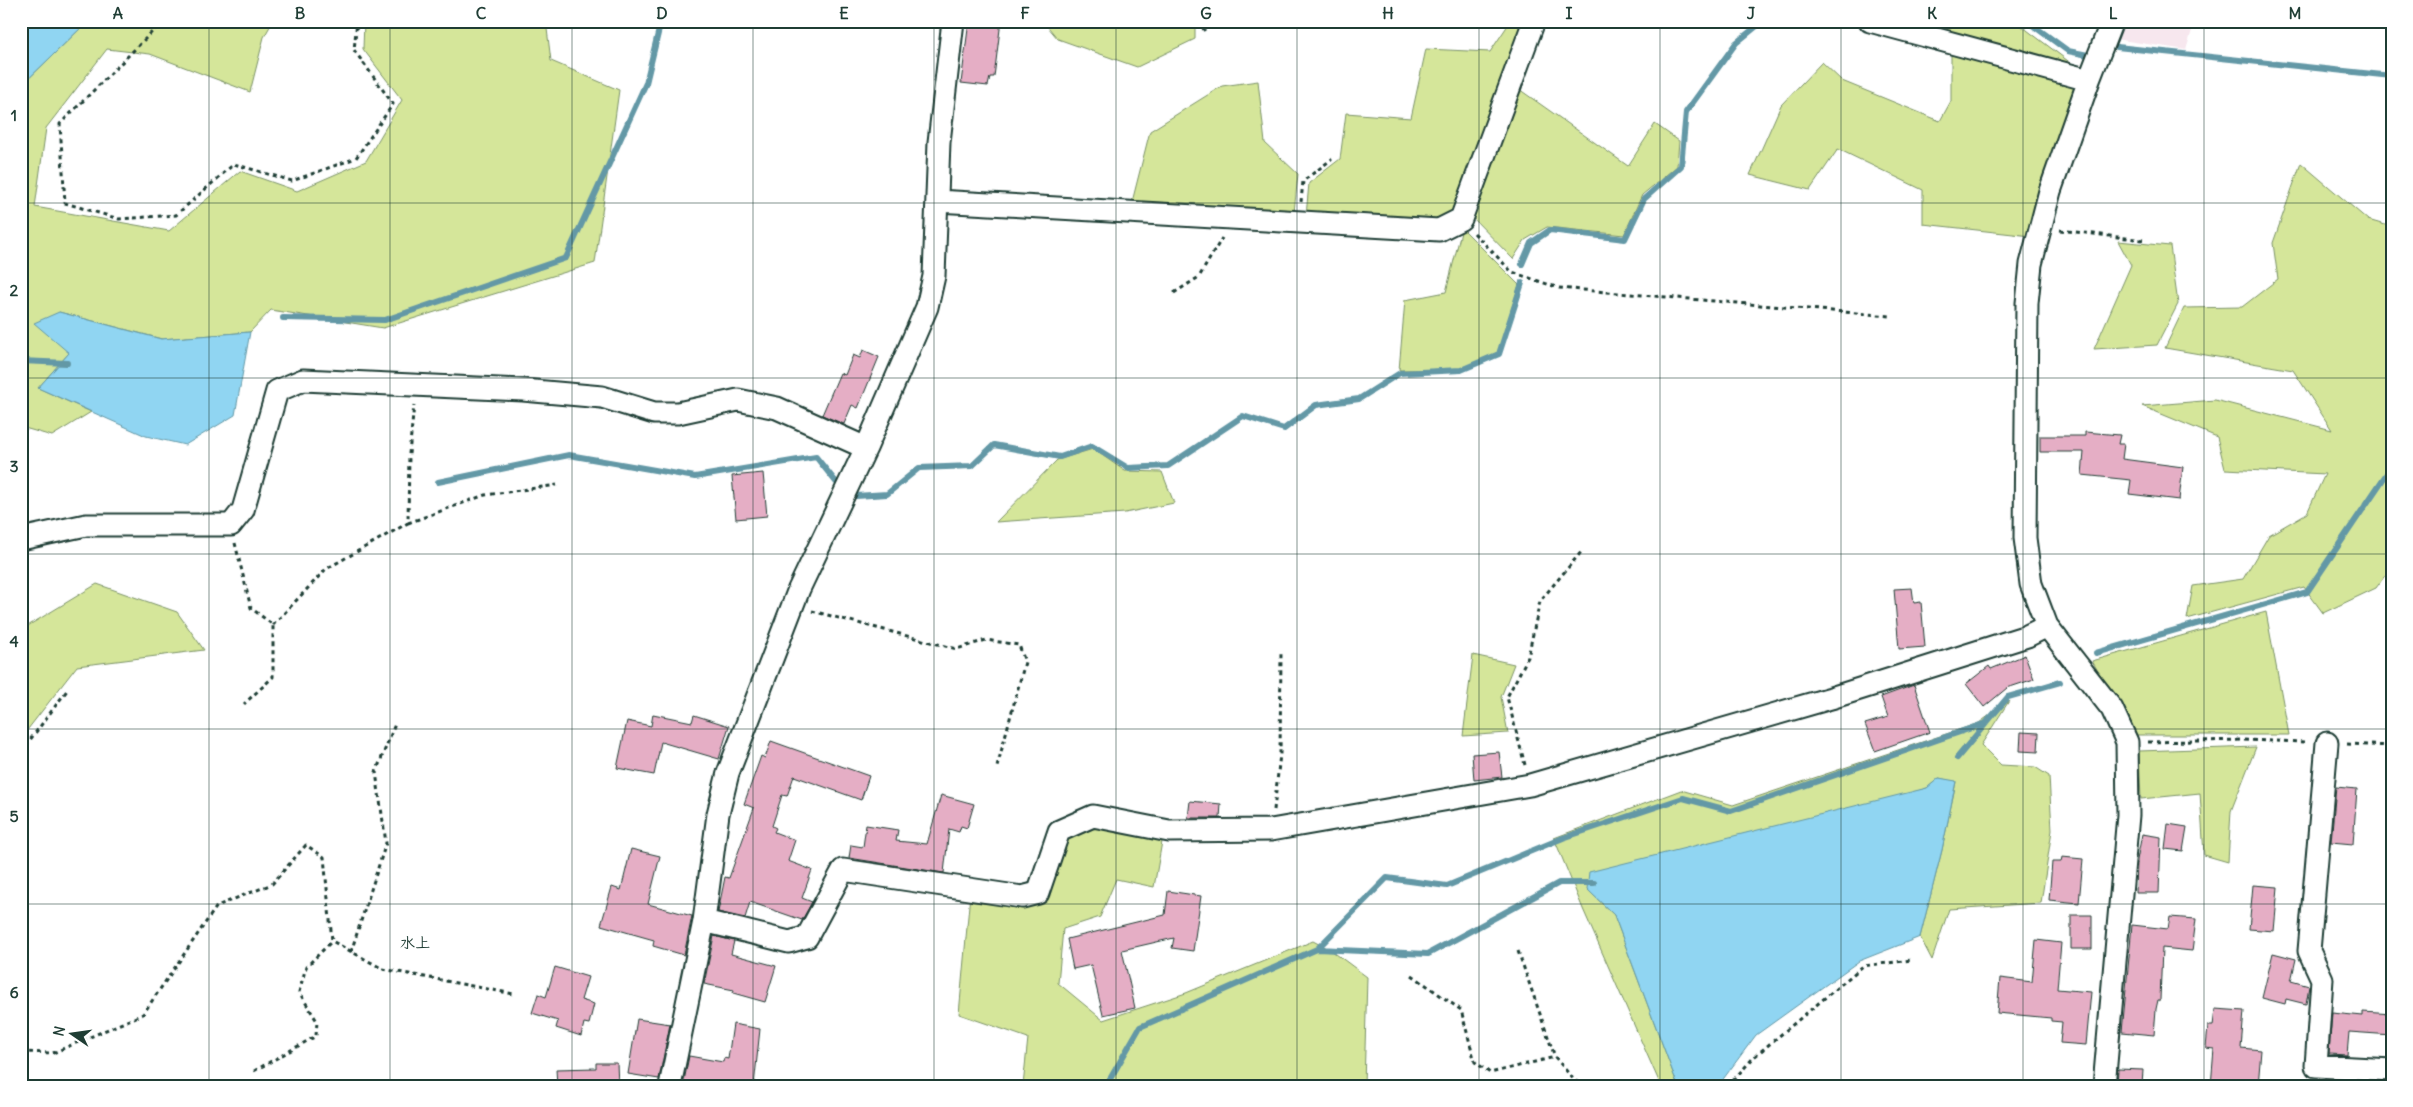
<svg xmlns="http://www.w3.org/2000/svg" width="2413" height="1107" font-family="Delius,'Klee One',sans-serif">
<rect width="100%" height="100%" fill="#fff"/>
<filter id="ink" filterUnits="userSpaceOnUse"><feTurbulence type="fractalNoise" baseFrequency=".02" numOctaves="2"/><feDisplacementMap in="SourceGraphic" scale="10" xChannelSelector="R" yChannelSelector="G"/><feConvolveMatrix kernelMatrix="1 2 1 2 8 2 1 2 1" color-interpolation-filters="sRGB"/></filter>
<g filter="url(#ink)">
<path fill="#f7e7ee" d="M 2122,21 L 2195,21 L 2186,50 L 2115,39 Z"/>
<path fill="#d5e69a" stroke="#7a9267" d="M 88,21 L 273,21 L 264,37 L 250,92 L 150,54 L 107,49 L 46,128 L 35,207 L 169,231 L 240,171 L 297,191 L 366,161 L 402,100 L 363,49 L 364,21 L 546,21 L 551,61 L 619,90 L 595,263 L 383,328 L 271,310 L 250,332 L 162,339 L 59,312 L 69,353 L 38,388 L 91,412 L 52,436 L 21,427 L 21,86 Z
M 1043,21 L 1195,21 L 1195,39 L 1137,67 L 1058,39 Z
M 1507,21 L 1526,21 L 1456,212 L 1439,221 L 1306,216 L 1309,183 L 1340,159 L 1346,113 L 1411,118 L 1426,49 L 1490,52 L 1508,25 Z
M 1907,21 L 2015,21 L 2076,67 Z
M 1951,51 L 2079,87 L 2031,236 L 1923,224 L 1923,190 L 1838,149 L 1810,190 L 1750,175 L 1781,105 L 1822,62 L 1842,81 L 1940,121 L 1951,101 Z
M 1258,81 L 1265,143 L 1298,174 L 1294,213 L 1131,206 L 1150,131 L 1222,86 Z
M 1516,87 L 1628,166 L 1655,124 L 1679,141 L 1677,166 L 1642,195 L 1624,235 L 1547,227 L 1525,240 L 1513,259 L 1469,214 Z
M 2301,163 L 2368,220 L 2392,227 L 2392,566 L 2376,588 L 2323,613 L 2304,587 L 2187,619 L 2193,586 L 2243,579 L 2269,535 L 2307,513 L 2325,474 L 2225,469 L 2217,437 L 2142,406 L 2215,400 L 2332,430 L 2293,370 L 2165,348 L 2184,308 L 2242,307 L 2278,279 L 2273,243 Z
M 1462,228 L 1519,285 L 1498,352 L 1461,369 L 1399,370 L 1405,300 L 1446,292 Z
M 2118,241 L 2170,246 L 2178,304 L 2157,345 L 2094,349 L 2131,265 Z
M 1093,449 L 1125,471 L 1162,472 L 1174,503 L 1125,513 L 996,522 L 1057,460 Z
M 97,584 L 177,612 L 204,650 L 77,666 L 21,738 L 21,630 Z
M 2266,612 L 2289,735 L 2136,735 L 2092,661 Z
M 1473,655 L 1514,664 L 1501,697 L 1508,733 L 1463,736 Z
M 2009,701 L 1981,745 L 2001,765 L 2035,767 L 2049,776 L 2052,830 L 2041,903 L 1949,909 L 1932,960 L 1920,937 L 1942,850 L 1956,782 L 1939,778 L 1927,788 L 1587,889 L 1614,915 L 1678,1086 L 1661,1086 L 1583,909 L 1554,838 L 1681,790 L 1733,805 L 1979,723 Z
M 2256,747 L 2231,811 L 2228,862 L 2204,855 L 2200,793 L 2141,799 L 2139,751 Z
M 1094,825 L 1163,836 L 1154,887 L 1116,879 L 1100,917 L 1063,929 L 1058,983 L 1103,1020 L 1186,993 L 1313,941 L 1332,951 L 1367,977 L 1364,1086 L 1023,1086 L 1028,1038 L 959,1014 L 970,894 L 1037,903 L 1065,836 Z
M 2374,1075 L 2392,1076 L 2392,1086 L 2373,1086 Z"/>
<path fill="#90d5f2" stroke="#6398a6" d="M 21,21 L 88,21 L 21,86 Z
M 59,312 L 161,339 L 250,332 L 235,415 L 185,445 L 146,436 L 38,388 L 69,353 L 34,323 Z
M 1939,778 L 1956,781 L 1942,850 L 1920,937 L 1859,961 L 1756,1035 L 1718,1086 L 1678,1086 L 1614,915 L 1587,889 L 1589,872 L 1927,788 Z"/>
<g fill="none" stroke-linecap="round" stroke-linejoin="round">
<path stroke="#6398a6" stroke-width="6" d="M 2027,21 L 2068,51 L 2088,55
M 2117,47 L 2392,76
M 1522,264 L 1531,243 L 1550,230 L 1625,239 L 1644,199 L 1681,166 L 1686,112 L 1736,43 L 1763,21
M 283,318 L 385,320 L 566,258 L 646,83 L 661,21
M 21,361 L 67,363
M 438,482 L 569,455 L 695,477 L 816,457 L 836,482
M 856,496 L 887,494 L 919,468 L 972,466 L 994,445 L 1060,457 L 1092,446 L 1128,468 L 1168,466 L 1243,416 L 1284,429 L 1316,405 L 1359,399 L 1400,373 L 1461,370 L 1499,354 L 1522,283
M 2096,653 L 2307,592 L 2392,466
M 1957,758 L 2008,697 L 2060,682
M 1317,949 L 1387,878 L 1447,886 L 1563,838 L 1683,798 L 1731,811 L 1986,723
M 1106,1086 L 1140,1027 L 1317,949 L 1428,954 L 1559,883 L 1594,883"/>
</g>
<path fill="#e5aec5" stroke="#1f3d34" d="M 969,21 L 1001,21 L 994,77 L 990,77 L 988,86 L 961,83 Z
M 863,350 L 879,357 L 858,408 L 852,405 L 844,424 L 822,415 L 840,373 L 845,375 L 853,355 L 860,358 Z
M 2085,432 L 2120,435 L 2118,444 L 2124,444 L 2122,459 L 2183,467 L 2179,500 L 2129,494 L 2131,480 L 2082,475 L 2084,452 L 2040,452 L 2040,436 L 2085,436 Z
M 763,473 L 767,516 L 736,519 L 732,476 Z
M 1912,588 L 1914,603 L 1921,602 L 1925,647 L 1899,649 L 1894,589 Z
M 2025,655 L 2034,679 L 2007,688 L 1984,707 L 1966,684 L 1989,666 L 1991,669 Z
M 1914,685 L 1930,732 L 1875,751 L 1865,724 L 1888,717 L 1881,697 Z
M 653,714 L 692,722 L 694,715 L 729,726 L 719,759 L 661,742 L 654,775 L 617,768 L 627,721 L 651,726 Z
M 2021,732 L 2039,733 L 2038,752 L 2020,751 Z
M 771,741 L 869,776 L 861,800 L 794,776 L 787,796 L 782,795 L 772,826 L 776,828 L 774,832 L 795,840 L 788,861 L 812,870 L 802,898 L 812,902 L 802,920 L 750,902 L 745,918 L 718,912 L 725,877 L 729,878 L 754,808 L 744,804 L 761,756 L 765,758 Z
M 1499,752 L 1502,777 L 1474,780 L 1472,754 Z
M 2336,787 L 2357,789 L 2353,844 L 2331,842 Z
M 941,795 L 974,804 L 967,828 L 961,826 L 959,832 L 949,829 L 944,873 L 849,858 L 851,845 L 863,847 L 866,825 L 898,830 L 896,841 L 927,844 Z
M 1190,801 L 1221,804 L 1220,818 L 1188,818 Z
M 2168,824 L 2187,827 L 2183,851 L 2165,849 Z
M 2142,834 L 2161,837 L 2159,893 L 2136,893 L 2137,860 Z
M 631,849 L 660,856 L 648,904 L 692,916 L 684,955 L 653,946 L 654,940 L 601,925 L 612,887 L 621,890 Z
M 2062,857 L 2083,859 L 2079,903 L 2049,900 L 2052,862 L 2061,862 Z
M 2253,885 L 2278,887 L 2274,931 L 2249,929 Z
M 1168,891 L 1201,896 L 1193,951 L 1172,948 L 1174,938 L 1122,950 L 1135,1008 L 1103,1015 L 1091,965 L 1073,969 L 1067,939 L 1165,915 Z
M 2071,915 L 2092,915 L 2092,949 L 2071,949 Z
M 2170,917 L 2196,919 L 2192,951 L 2162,948 L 2160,1000 L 2158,1000 L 2156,1009 L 2154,1035 L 2122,1032 L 2132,925 L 2168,929 Z
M 714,936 L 734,941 L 731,954 L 776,966 L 765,1002 L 733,993 L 734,990 L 704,984 Z
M 2036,940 L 2061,943 L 2057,989 L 2091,992 L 2086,1045 L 2060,1043 L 2062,1022 L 2051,1021 L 2051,1018 L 1997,1013 L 2000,978 L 2032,982 Z
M 2273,953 L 2296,959 L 2291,981 L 2309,986 L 2306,1004 L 2286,999 L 2285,1004 L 2262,998 Z
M 555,967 L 588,977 L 581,1000 L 594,1004 L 589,1024 L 584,1023 L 581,1036 L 556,1028 L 558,1021 L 532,1013 L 538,994 L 546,997 Z
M 2215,1009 L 2244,1011 L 2241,1048 L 2261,1050 L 2258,1086 L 2211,1086 L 2214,1049 L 2206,1048 L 2208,1026 L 2213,1026 Z
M 2363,1012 L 2392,1014 L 2392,1035 L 2349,1032 L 2347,1055 L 2329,1054 L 2332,1013 L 2363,1016 Z
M 637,1019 L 670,1024 L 659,1079 L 628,1074 Z
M 733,1024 L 760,1029 L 754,1086 L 725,1086 L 708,1083 L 708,1086 L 683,1086 L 689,1056 L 723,1062 L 724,1058 L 728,1059 Z
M 596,1063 L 617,1063 L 618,1086 L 557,1086 L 556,1069 L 596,1068 Z
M 2118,1069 L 2143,1070 L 2142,1086 L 2117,1086 Z"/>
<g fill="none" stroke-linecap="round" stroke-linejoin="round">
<g stroke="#1f3d34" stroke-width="25">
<path id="street" d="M 1870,21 L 2089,80
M 937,201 L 1439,230 L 1461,219 L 1534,21
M 21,539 L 86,525 L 231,525 L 243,510 L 277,391 L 303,380 L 523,390 L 602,397 L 654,413 L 678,413 L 738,400 L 777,408 L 866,448
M 2327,743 L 2309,951 L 2322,979 L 2316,1066 L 2392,1070
M 704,921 L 789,942 L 807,937 L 843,870 L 1022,897 L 1038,893 L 1059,831 L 1093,816 L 1169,831 L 1271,830 L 1530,785 L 1831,698 L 2027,636 L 2047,626
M 670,1086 L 704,921 L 718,814 L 728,773 L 799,589 L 866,448 L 927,307 L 934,276 L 939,142 L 953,21
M 2104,1086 L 2128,815 L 2127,742 L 2112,709 L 2047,626 L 2031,584 L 2025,538 L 2027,303 L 2031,264 L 2050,191 L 2089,80 L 2112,21"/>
</g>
<path stroke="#1f3d34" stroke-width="3" stroke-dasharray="4 4" stroke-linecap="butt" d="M 163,21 L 60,124 L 65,203 L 119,219 L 176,215 L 234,164 L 292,181 L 356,158 L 393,104 L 354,50 L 357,21
M 1198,21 L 1207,34
M 1301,202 L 1303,181 L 1332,159
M 2060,230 L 2143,240
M 1474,233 L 1512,272 L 1559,288 L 1891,316
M 1174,293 L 1199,277 L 1222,238
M 408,523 L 485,495 L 557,485
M 235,543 L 251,608 L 273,625 L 273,677 L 244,704
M 812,611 L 957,649 L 986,640 L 1019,645 L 1025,662 L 997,767
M 273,625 L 326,569 L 408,523 L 409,454 L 414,405
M 2148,742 L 2242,740 L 2306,742
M 2347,744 L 2392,746
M 21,752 L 68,689
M 1525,765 L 1507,697 L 1528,657 L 1540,601 L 1582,551
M 1274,810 L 1280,754 L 1281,652
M 1518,951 L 1555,1057 L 1574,1080 L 1583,1086
M 351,952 L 386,843 L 376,772 L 395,724
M 1412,975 L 1461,1010 L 1475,1062 L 1490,1073 L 1555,1057
M 21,1052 L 53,1053 L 143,1014 L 217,906 L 272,884 L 306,845 L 324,857 L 332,941 L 383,969 L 514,994
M 254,1071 L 316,1036 L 317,1021 L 299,992 L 306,967 L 332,941
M 1728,1086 L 1754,1057 L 1863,966 L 1911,960"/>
<use href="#street" stroke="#fff" stroke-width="21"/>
</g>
</g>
<path fill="none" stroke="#1f3d34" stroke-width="1" stroke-opacity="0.55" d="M 209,21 L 209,1086M 390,21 L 390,1086M 572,21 L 572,1086M 753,21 L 753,1086M 934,21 L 934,1086M 1116,21 L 1116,1086M 1297,21 L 1297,1086M 1479,21 L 1479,1086M 1660,21 L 1660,1086M 1841,21 L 1841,1086M 2023,21 L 2023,1086M 2204,21 L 2204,1086M 21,203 L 2392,203M 21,378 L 2392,378M 21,554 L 2392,554M 21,729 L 2392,729M 21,904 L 2392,904"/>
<g text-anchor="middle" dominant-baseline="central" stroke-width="4" stroke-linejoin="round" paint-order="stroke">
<g font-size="15" font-weight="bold" fill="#1f3d34" stroke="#fff">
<text x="415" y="942">水上</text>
</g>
</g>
<rect width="2413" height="1107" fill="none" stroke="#fff" stroke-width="55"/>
<g transform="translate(72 1034) rotate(283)" stroke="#ffffff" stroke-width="4" paint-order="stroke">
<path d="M0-4L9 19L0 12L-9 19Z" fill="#1f3d34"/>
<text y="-8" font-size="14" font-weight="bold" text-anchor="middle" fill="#1f3d34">N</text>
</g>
<rect x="28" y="28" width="2358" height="1052" fill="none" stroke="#1f3d34" stroke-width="2"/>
<g font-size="16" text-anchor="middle" font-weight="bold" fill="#1f3d34">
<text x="118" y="19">A</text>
<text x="300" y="19">B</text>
<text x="481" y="19">C</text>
<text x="662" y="19">D</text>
<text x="844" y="19">E</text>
<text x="1025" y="19">F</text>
<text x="1206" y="19">G</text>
<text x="1388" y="19">H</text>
<text x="1569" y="19">I</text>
<text x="1751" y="19">J</text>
<text x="1932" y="19">K</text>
<text x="2113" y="19">L</text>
<text x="2295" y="19">M</text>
<text x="14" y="121">1</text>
<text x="14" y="296">2</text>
<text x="14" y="472">3</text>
<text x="14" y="647">4</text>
<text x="14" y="822">5</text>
<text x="14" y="998">6</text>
</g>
</svg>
